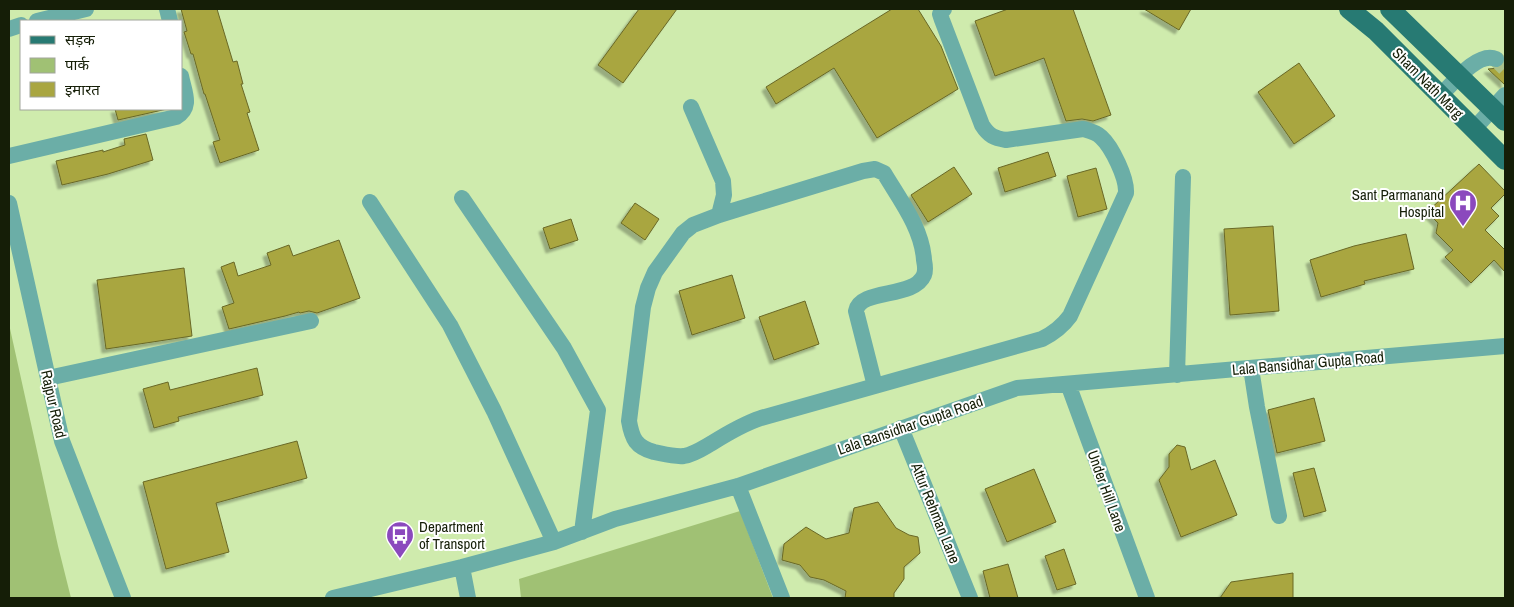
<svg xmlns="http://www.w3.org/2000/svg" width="1514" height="607" font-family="'Archivo Narrow','Noto Sans Devanagari',sans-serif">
<defs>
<filter id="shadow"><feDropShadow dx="-4" dy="4" stdDeviation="1" flood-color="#0004"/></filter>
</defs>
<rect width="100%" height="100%" fill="#cfebad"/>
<path fill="#a0c174" d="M 9,324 L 58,546 L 71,598 L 9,598 Z
M 740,511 L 773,598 L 521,598 L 519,579 Z"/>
<path fill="#a9a641" stroke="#696826" filter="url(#shadow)" d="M 181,9 L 217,9 L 233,62 L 237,61 L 243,84 L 241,84 L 250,112 L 247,113 L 259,150 L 220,163 L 213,142 L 220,140 L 205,94 L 204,94 L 193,54 L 191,54 L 184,32 L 187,31 Z
M 639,9 L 677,9 L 623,83 L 598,65 Z
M 892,9 L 918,9 L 941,46 L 958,89 L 877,138 L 834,68 L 776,104 L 766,87 Z
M 1008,9 L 1073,9 L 1111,115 L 1093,121 L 1082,119 L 1066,121 L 1044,58 L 995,76 L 975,21 Z
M 1144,9 L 1191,9 L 1179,30 Z
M 1505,62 L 1505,85 L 1488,69 L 1500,68 Z
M 1299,63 L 1335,116 L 1294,144 L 1258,92 Z
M 115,109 L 167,109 L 118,120 Z
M 146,134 L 153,160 L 108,174 L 62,185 L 56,161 L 103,150 L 103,152 L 125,145 L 124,139 Z
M 1048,152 L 1056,176 L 1005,192 L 998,168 Z
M 1479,164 L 1505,191 L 1505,194 L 1491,208 L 1499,216 L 1485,230 L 1505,250 L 1505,272 L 1494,260 L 1471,283 L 1445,257 L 1453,250 L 1436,233 L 1438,223 L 1427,212 Z
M 954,167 L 972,194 L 928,222 L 911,195 Z
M 1096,168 L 1107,209 L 1078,217 L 1067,176 Z
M 635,203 L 659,219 L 645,240 L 621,223 Z
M 571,219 L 578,240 L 550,249 L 543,228 Z
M 1273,226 L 1279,311 L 1230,315 L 1224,229 Z
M 1406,234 L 1414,269 L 1364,281 L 1365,284 L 1321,297 L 1310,260 L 1354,246 Z
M 339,240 L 360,298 L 317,313 L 309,311 L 300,313 L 299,312 L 285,316 L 229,329 L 222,307 L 234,303 L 221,267 L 234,262 L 238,276 L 271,265 L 267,253 L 289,245 L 293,256 Z
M 184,268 L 192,336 L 106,349 L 97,280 Z
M 732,275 L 745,318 L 692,335 L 679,291 Z
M 805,301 L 819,344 L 774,360 L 759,317 Z
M 257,368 L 263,395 L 178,417 L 179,421 L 154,428 L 143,389 L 168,382 L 170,390 Z
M 1314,398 L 1325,441 L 1277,453 L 1268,410 Z
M 297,441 L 307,478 L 216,503 L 229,552 L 166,569 L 143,482 Z
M 1177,445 L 1185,447 L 1191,470 L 1215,460 L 1237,515 L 1181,537 L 1159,480 L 1169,467 L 1169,454 Z
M 1314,468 L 1326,511 L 1304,517 L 1293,473 Z
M 1034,469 L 1056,522 L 1007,542 L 985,489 Z
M 878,502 L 896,528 L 909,535 L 918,537 L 920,553 L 904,567 L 904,579 L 894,593 L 894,598 L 845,598 L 846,591 L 824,580 L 810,577 L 800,565 L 782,560 L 784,544 L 806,527 L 826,539 L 849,533 L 854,508 Z
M 1064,549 L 1076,584 L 1057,590 L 1045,556 Z
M 1008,564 L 1018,598 L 990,598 L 983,571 Z
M 1293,573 L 1293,598 L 1220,598 L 1231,582 Z"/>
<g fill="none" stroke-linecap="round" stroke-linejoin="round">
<path stroke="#aac28c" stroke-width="16" stroke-dasharray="16 8" stroke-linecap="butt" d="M 1496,59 L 1505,68"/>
<path stroke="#6baea7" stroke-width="16" d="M 167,9 L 170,21
M 37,21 L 86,9
M 9,29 L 21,25
M 1440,96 C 1453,83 1478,51 1496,59
M 691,107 L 723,181 L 724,195 L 719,215
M 1474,129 L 1505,95
M 9,156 L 176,117 C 193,107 184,92 181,76
M 462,198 L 564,348 L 598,410 L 582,532
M 370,202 L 450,325 L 494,411 L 554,542
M 9,203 L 62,441 L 123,598
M 1251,368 L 1257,407 L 1279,516
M 1177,375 L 1183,177
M 48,378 L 311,321
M 1068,384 L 1147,598
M 875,386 L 856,311 C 860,288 914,299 924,275 C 926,270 925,265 924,260 C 922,228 900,200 884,173 L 875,169 L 863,171 L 719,215 L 693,225 L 683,233 L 655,272 L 648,288 L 643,307 L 629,421 C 632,439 636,447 654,452 C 664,454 674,457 684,456 C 695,454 703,448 712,443 C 728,433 743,424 761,418 L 1042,339 C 1054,333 1062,327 1070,316 L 1126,193 C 1127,178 1112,147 1101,137 C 1096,132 1090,131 1083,129 L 1006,140 C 994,138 989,136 982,125 L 942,20 L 940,14 L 944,9
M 901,428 L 970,598
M 738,486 L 782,598
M 462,567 L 468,598
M 333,598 L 462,567 L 554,542 L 615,519 L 738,486 L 1017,388 L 1505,346"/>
<path stroke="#277a73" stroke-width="20" d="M 1349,9 L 1376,31 L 1505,160
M 1390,9 L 1505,121"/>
</g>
<defs>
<g id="hospital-pin" transform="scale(1.4375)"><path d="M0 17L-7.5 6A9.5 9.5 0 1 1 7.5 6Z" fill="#8b49bd" stroke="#fff"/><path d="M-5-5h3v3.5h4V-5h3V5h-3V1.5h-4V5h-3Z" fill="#fff"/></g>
<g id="bus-pin" transform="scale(1.4375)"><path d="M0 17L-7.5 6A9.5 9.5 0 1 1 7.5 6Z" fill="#8b49bd" stroke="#fff"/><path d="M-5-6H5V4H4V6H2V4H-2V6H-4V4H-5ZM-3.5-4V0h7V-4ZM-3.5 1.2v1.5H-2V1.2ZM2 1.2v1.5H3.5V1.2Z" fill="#fff"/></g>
</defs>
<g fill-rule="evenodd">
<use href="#hospital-pin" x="1463" y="203"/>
<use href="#bus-pin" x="400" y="535"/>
</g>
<g text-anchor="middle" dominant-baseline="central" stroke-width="4" stroke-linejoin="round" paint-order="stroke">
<g font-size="15" fill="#151e07" stroke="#fff">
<text transform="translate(1428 83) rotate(45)">Sham Nath Marg</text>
<text transform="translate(1308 363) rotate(-5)">Lala Bansidhar Gupta Road</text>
<text transform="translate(54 404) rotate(77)">Rajpur Road</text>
<text transform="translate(910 425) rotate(-19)">Lala Bansidhar Gupta Road</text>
<text transform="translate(1107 491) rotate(70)">Under Hill Lane</text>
<text transform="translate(936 513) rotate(68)">Attur Rehman Lane</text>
</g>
<g font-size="15" fill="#151e07" stroke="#fff" text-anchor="end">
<text x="1444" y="194">Sant Parmanand<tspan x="1444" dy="17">Hospital</tspan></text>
<text x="419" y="526" text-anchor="start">Department<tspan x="419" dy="17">of Transport</tspan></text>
</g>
</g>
<rect width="1514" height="607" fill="none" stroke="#151e07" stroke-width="20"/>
<rect x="20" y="20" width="162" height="90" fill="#ffffff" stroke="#a1a59c"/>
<rect x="30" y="36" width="25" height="8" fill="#277a73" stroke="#a1a59c"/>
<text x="65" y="45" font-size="15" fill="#151e07">सड़क</text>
<rect x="30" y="58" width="25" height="15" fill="#a0c174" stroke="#a1a59c"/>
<text x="65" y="70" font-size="15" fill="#151e07">पार्क</text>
<rect x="30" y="82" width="25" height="15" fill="#a9a641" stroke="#a1a59c"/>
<text x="65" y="95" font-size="15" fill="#151e07">इमारत</text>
</svg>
